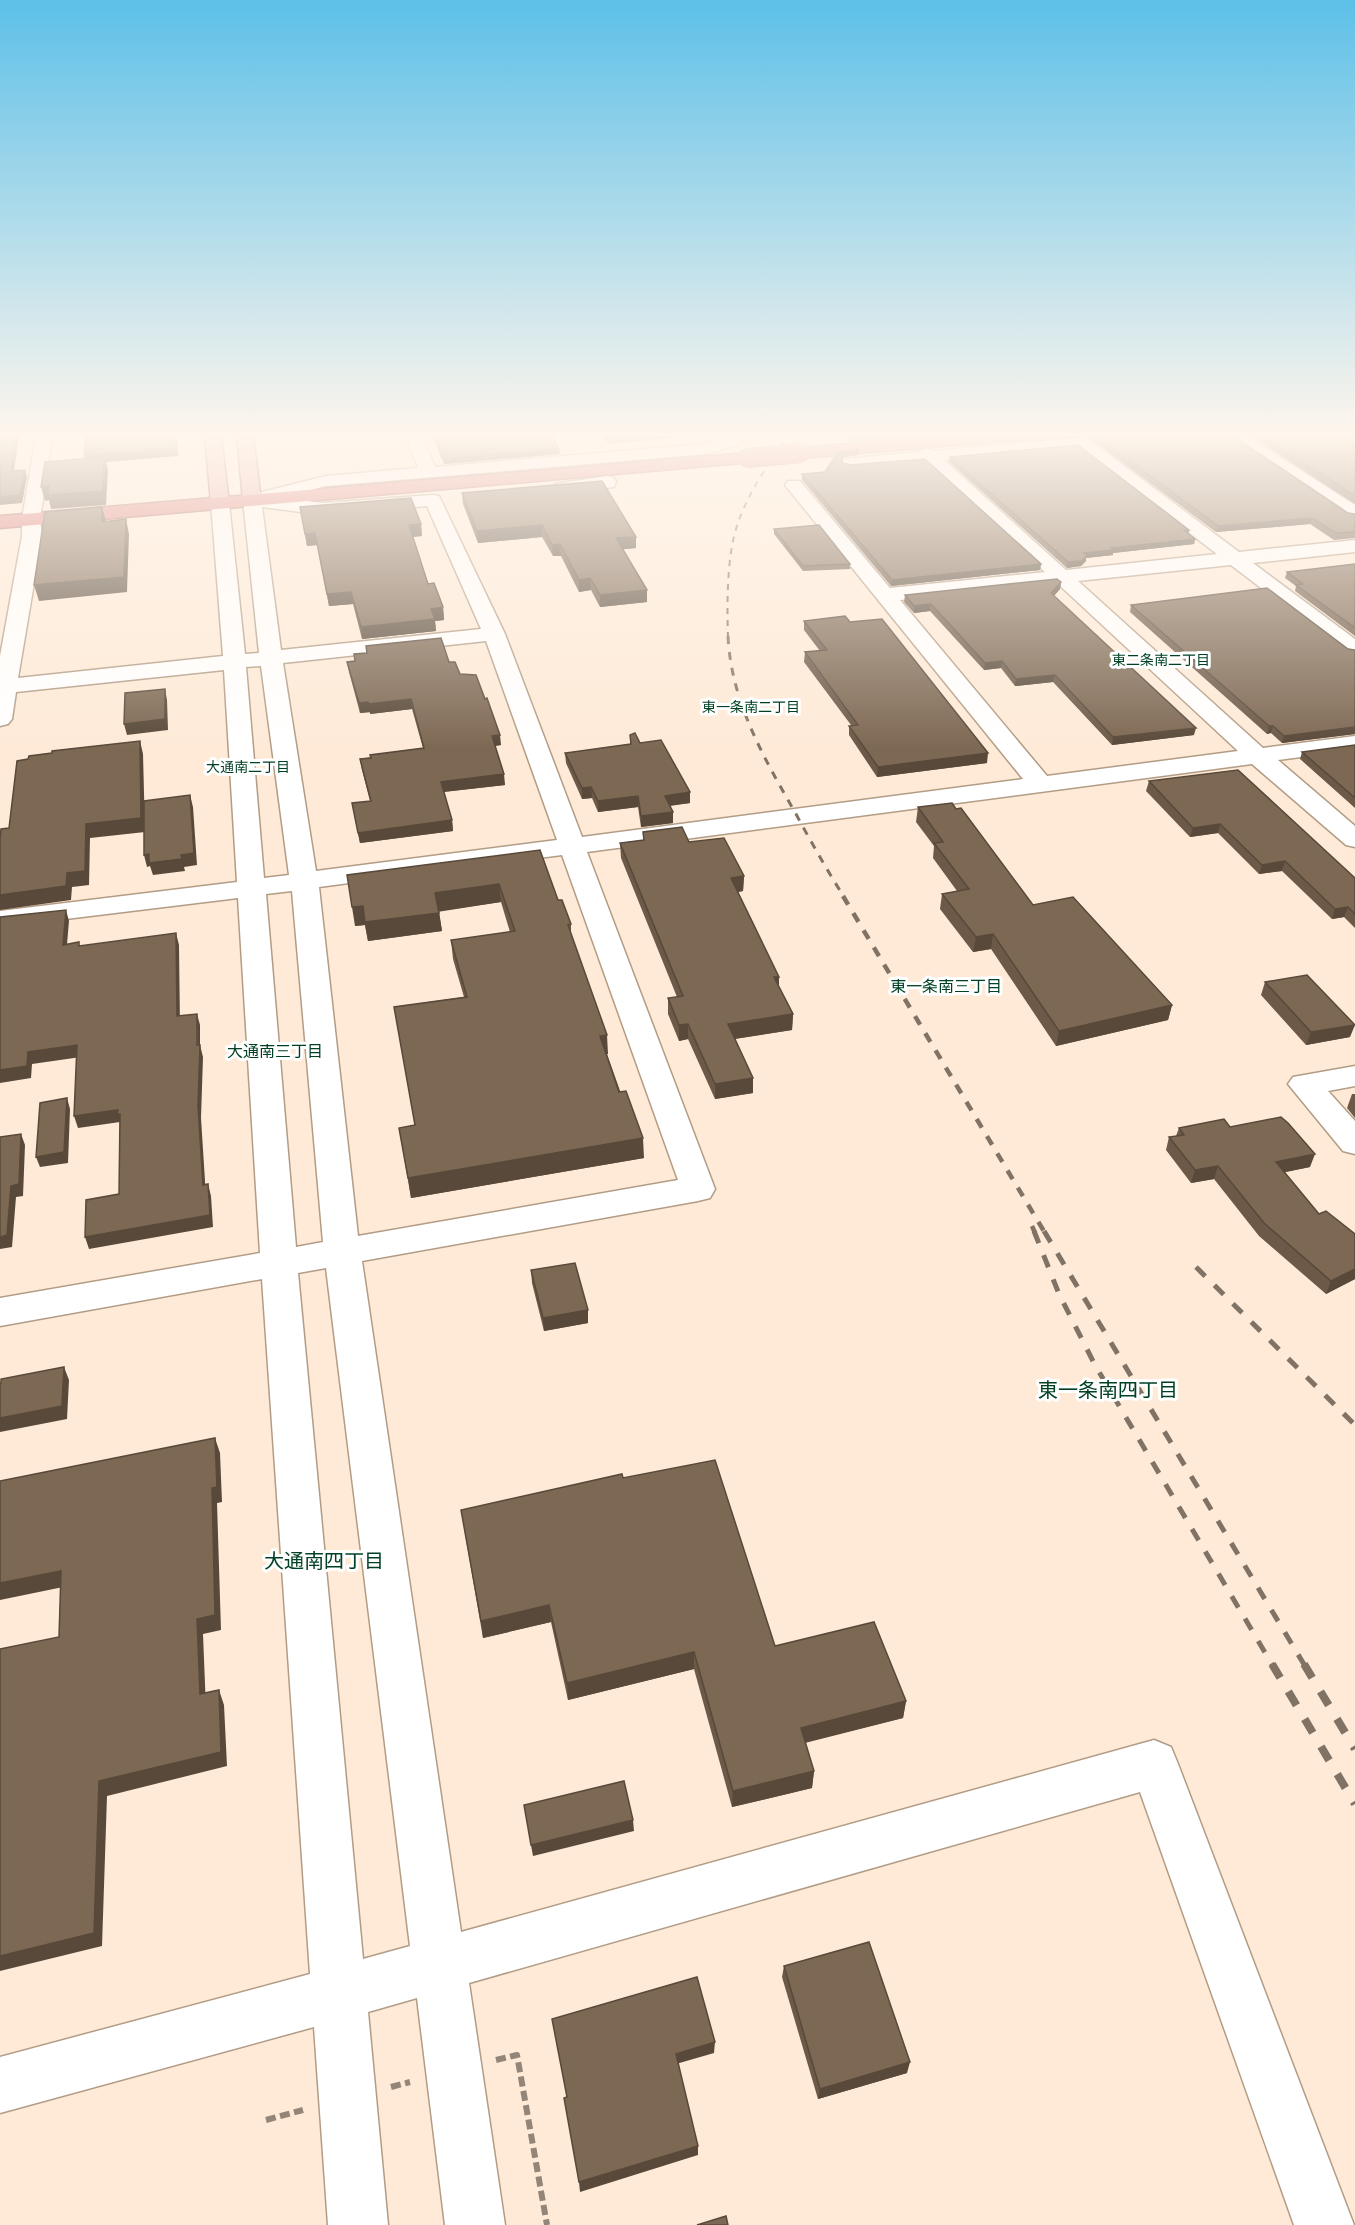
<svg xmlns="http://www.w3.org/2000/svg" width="1355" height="2225" font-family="Roboto,'Noto Sans JP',sans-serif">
<rect width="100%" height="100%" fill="#feead7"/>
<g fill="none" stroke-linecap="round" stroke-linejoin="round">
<path stroke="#d6c4b3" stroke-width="19" stroke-dasharray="19 10" stroke-linecap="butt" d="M 908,436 L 926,453"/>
<g stroke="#b29c85" stroke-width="3">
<path id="minor" d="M 36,436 L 52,436 L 40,519 L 42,536 L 18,678 L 223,656 L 211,503 L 214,499 L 226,499 L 229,503 L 245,654 L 259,653 L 243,500 L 246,496 L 259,495 L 262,492 L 326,476 L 418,468 L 406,436 L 422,436 L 435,467 L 704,444 L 728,436 L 746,436 L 739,445 L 705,454 L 326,486 L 281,498 L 324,503 L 433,495 L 439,496 L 505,634 L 582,837 L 1023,779 L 785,485 L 788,481 L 800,481 L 890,588 L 1045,572 L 925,462 L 850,468 L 844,467 L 841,463 L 844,459 L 918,452 L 926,448 L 933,451 L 1082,438 L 1088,439 L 1239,552 L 1355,540 L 1355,552 L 1253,563 L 1355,639 L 1355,656 L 1347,654 L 1231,565 L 1078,581 L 1263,748 L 1355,736 L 1355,750 L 1278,760 L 1355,826 L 1355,847 L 1346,845 L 1252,764 L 587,852 L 715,1189 L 710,1198 L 698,1201 L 362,1261 L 461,1932 L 1154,1740 L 1171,1747 L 1178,1764 L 1354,2225 L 1294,2225 L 1140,1792 L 469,1983 L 505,2225 L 445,2225 L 417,1998 L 368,2012 L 388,2225 L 328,2225 L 314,2027 L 0,2113 L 0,2057 L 310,1974 L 262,1279 L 0,1326 L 0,1298 L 260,1253 L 238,898 L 0,927 L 0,911 L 237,882 L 224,670 L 16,692 L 12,719 L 8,724 L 0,726 L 0,656 L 22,536 L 22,519 ZM 1078,448 L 1217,554 L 1066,570 L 944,460 ZM 427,506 L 481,629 L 281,650 L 262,507 L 324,515 ZM 1057,583 L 1238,751 L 1047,776 L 900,600 ZM 486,641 L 557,840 L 316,871 L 283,663 ZM 261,666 L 289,875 L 264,878 L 246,667 ZM 562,855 L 678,1180 L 358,1236 L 319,887 ZM 292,891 L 323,1242 L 296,1247 L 266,894 ZM 326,1268 L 410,1946 L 363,1959 L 298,1273 Z
M 1227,436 L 1247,436 L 1355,505 L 1355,519 L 1348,517 Z
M 607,476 L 613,477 L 616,481 L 614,487 L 561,493 L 555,492 L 552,488 L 555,484 L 561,483 Z
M 1355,1066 L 1355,1086 L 1328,1091 L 1355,1121 L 1355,1154 L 1343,1151 L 1288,1084 L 1293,1077 Z"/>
</g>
<g stroke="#9c5955" stroke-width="3">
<path id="major" d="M 205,436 L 221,436 L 229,503 L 226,507 L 214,507 L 211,503 Z
M 237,436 L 253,436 L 261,500 L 258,504 L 246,504 L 243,500 Z"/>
</g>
<g stroke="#9c5955" stroke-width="3">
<path id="highway" d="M 941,436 L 1009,436 L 1001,441 L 801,458 L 795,457 L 792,453 L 795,449 L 801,448 Z
M 747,453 L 753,454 L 756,458 L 753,462 L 0,528 L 0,516 Z"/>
</g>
<path stroke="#938577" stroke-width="6" stroke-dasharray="10 4.5" stroke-linecap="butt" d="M 496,2060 L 517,2055 L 547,2225
M 391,2087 L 410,2082
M 266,2120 L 303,2110"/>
<use href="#minor" fill="#fff" fill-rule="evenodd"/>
<use href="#major" fill="#e5aaa9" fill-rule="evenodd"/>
<use href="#highway" fill="#d37170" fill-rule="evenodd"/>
<path stroke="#807365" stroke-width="2" stroke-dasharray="6 6" stroke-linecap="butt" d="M 728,638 C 727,608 727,575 732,546 C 739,505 765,469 788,436"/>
<path stroke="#807365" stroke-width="3" stroke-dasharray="8 8" stroke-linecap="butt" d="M 728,636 C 731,702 764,758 796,814 C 811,842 827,870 844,897"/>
<path stroke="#807365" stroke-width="4.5" stroke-dasharray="10 10" stroke-linecap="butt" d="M 843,896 L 1045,1233
M 1032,1226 L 1035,1233"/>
<path stroke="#807365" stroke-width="5" stroke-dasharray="13 13" stroke-linecap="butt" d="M 1034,1231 L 1059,1294 L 1095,1365 L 1273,1666
M 1044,1231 L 1305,1666
M 1196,1267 L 1355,1425"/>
<path stroke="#807365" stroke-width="8" stroke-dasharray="16 16" stroke-linecap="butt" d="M 1272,1664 L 1355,1804
M 1304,1664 L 1355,1749"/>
<g stroke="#9c5955" stroke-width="20" stroke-linecap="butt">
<path id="highway-bridge" d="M 747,458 L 801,453"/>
</g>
<use href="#highway-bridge" stroke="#d37170" stroke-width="19"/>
</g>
<path fill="#6c5947" d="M 432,436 L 552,436 L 559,449 L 560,454 L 444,464 Z
M 603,436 L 686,436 L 608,444 Z
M 1004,436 L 1233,436 L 1348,513 L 1355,514 L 1355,538 L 1334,540 L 1310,524 L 1216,532 L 1088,437 L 1003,443 L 1003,437 Z
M 1251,436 L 1355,436 L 1355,504 Z
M 859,450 L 858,455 L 844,457 L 841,460 L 843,463 L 1041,564 L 1040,570 L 891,586 L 802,480 L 802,474 L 825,472 L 838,452 Z
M 950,457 L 1189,530 L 1189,534 L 1195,539 L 1194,544 L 1113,553 L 1113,555 L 1086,558 L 1086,561 L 1081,566 L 1067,568 L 949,462 Z
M 462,493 L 636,548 L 623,549 L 647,590 L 647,602 L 600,607 L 591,590 L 579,592 L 561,556 L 553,556 L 542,537 L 478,543 L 463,504 Z
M 300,507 L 421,524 L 422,536 L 412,537 L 428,584 L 443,607 L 444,620 L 435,621 L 436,631 L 362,639 L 353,604 L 329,606 L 317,545 L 307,546 Z
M 774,529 L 850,564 L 850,569 L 803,571 L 774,534 Z
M 1355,564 L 1355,636 L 1295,591 L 1296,586 L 1285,578 L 1287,572 Z
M 1061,582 L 1060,589 L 1054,596 L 1194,735 L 1112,745 L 1053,682 L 1015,686 L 1001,668 L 984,670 L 930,611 L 914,613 L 904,602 L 905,595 Z
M 1131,605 L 1355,650 L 1355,734 L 1282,743 L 1271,733 L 1267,734 L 1130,612 Z
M 804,621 L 850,622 L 987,763 L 877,777 L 849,735 L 849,726 L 851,725 L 804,662 L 805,652 L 820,651 L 804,630 Z
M 366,646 L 449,662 L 460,674 L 501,745 L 495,746 L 505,785 L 444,792 L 452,820 L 453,831 L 360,843 L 354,814 L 370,801 L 362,770 L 360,759 L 423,748 L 412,709 L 370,714 L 370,712 L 360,713 L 349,672 L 347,662 L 355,661 L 354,654 L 366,653 Z
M 630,735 L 690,803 L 670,806 L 673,823 L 641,827 L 638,807 L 598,812 L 592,798 L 582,799 L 566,763 L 565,753 L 630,744 Z
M 1355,745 L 1355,808 L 1300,759 L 1302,752 Z
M 1149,781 L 1355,878 L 1355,928 L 1344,917 L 1332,919 L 1282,871 L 1259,874 L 1218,833 L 1190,837 L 1146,791 Z
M 918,807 L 1033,905 L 1172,1005 L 1168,1020 L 1056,1046 L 991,949 L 973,952 L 940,909 L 942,894 L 957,891 L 933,858 L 934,846 L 916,822 Z
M 643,832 L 689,842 L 744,876 L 743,891 L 738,892 L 779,987 L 793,1014 L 792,1030 L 735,1039 L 753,1093 L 715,1099 L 688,1039 L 679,1041 L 668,1014 L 668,998 L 677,997 L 621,858 L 620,843 L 643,840 Z
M 540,850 L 558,900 L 571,924 L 571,933 L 608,1054 L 607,1054 L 644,1158 L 411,1198 L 399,1128 L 415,1125 L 394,1007 L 464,997 L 453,959 L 451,940 L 510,932 L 501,902 L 439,911 L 442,931 L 368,941 L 365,925 L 355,926 Z
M 1265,982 L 1350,1037 L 1306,1045 L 1261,995 Z
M 1352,1094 L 1355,1094 L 1355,1118 L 1347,1108 Z
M 1230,1127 L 1310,1167 L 1284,1172 L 1319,1214 L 1355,1234 L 1355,1279 L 1326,1294 L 1259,1236 L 1214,1179 L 1191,1183 L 1166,1150 L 1169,1137 L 1176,1136 L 1179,1128 Z
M 531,1270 L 588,1310 L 588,1323 L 544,1331 L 532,1283 Z
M 623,1478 L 775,1646 L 906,1701 L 903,1718 L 805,1743 L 814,1771 L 812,1788 L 732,1807 L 694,1669 L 568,1700 L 551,1622 L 483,1638 L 464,1528 Z
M 784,1966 L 907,2073 L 818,2099 L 782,1977 Z"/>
<path fill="#58493a" d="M 16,436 L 19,436 L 13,478 L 11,471 Z
M 177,436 L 178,456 L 106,462 L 108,470 L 106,505 L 51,509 L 49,500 L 45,501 L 41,487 L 86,464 L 84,456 Z
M 627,436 L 686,436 L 608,444 L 608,438 Z
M 847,436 L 913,436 L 847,442 Z
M 559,449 L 560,454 L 444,464 L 444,459 Z
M 859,450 L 858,455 L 844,457 L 839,462 L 840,456 L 844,451 Z
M 25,470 L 27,477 L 22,503 L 0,505 L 0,497 Z
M 102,507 L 106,521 L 102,522 Z
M 1312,518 L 1310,524 L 1216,532 L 1218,526 Z
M 126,519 L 129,534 L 127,592 L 39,601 L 34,585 Z
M 421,524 L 422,536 L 410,537 L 409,525 Z
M 542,525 L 542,537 L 478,543 L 477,531 Z
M 315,533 L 317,545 L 307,546 L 305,534 Z
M 636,537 L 636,548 L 617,550 L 616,538 Z
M 1195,539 L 1194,544 L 1113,553 L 1113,555 L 1086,558 L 1086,561 L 1081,566 L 1067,568 L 1068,562 L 1084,553 L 1111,548 Z
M 560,544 L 561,556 L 553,556 L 552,545 Z
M 1041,564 L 1040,570 L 891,586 L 892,580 Z
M 590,578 L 591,590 L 579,592 L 579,580 Z
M 1061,582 L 1060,589 L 1050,600 L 1051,593 Z
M 647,590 L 647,602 L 600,607 L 600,595 Z
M 351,592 L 353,604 L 329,606 L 327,594 Z
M 931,604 L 930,611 L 914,613 L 914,606 Z
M 443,607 L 444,620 L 435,621 L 436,631 L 362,639 L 361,627 L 431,609 Z
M 1002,661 L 1001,668 L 984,670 L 985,663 Z
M 1055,675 L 1053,682 L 1015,686 L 1016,679 Z
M 165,689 L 167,700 L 168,730 L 127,735 L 124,724 Z
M 411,699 L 412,709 L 370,714 L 369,704 Z
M 368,702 L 370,712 L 360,713 L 359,703 Z
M 1269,726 L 1273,726 L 1271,733 L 1267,734 Z
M 1355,727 L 1355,734 L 1282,743 L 1284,736 Z
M 1196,728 L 1194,735 L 1112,745 L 1113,737 Z
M 500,735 L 501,745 L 493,746 L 492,736 Z
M 140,741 L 143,754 L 145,832 L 90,838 L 89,885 L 72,887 L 71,900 L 0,910 L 0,895 L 67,873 L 86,824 Z
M 988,753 L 987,763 L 877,777 L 878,767 Z
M 504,774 L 505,785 L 442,792 L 441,782 Z
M 591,787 L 592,798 L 582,799 L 582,788 Z
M 690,792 L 690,803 L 665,806 L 665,796 Z
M 190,795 L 193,807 L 197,865 L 184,867 L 185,871 L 153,875 L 150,866 L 147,867 L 144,855 L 181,855 Z
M 638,796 L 638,807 L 598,812 L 598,801 Z
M 673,812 L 673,823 L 641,827 L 641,816 Z
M 452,820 L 453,831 L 360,843 L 358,833 Z
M 1220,824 L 1218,833 L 1190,837 L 1193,828 Z
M 1285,861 L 1282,871 L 1259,874 L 1262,865 Z
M 744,876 L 743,891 L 731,893 L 731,878 Z
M 499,884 L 501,902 L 437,912 L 435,893 Z
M 363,906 L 439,913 L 442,931 L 368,941 L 365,925 L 355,926 L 352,907 Z
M 1348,907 L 1344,917 L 1332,919 L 1335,909 Z
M 66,910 L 69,921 L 66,956 L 63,945 Z
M 176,933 L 179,945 L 180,1028 L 177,1016 Z
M 993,934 L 991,949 L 973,952 L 976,937 Z
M 774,977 L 779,977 L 779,992 Z
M 1172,1005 L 1168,1020 L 1056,1046 L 1059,1031 Z
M 197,1014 L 200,1025 L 200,1045 L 203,1057 L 201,1118 L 206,1197 L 203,1185 L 198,1106 Z
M 793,1014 L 792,1030 L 727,1040 L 728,1024 Z
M 688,1024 L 688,1039 L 679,1041 L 679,1025 Z
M 1355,1025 L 1350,1037 L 1306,1045 L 1311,1032 Z
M 607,1035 L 608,1054 L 601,1055 L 600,1036 Z
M 77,1045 L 81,1057 L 32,1064 L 31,1078 L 0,1083 L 0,1070 L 28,1052 Z
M 753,1078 L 753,1093 L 715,1099 L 715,1084 Z
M 67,1098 L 70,1109 L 68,1163 L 40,1167 L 36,1157 Z
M 118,1110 L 120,1114 L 120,1122 L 78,1128 L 74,1116 Z
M 21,1134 L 25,1145 L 23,1196 L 16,1197 L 12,1247 L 0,1249 L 0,1237 Z
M 643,1138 L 644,1158 L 411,1198 L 408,1178 Z
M 1315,1154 L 1310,1167 L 1272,1175 L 1276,1162 Z
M 1218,1166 L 1214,1179 L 1191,1183 L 1195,1170 Z
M 208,1184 L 211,1196 L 213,1227 L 89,1249 L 85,1237 Z
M 1355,1269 L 1355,1279 L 1326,1294 L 1331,1281 Z
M 588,1310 L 588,1323 L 544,1331 L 543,1318 Z
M 64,1367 L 69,1380 L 67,1419 L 0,1432 L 0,1418 Z
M 215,1438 L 220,1453 L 222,1502 L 217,1503 L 221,1630 L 203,1634 L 206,1709 L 200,1694 L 197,1619 L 212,1488 Z
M 61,1571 L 68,1586 L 0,1600 L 0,1583 Z
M 549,1605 L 551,1622 L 483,1638 L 481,1621 Z
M 694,1652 L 694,1669 L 568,1700 L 567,1683 Z
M 219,1690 L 224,1705 L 227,1766 L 107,1796 L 102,1946 L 0,1971 L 0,1956 L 99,1781 Z
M 906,1701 L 903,1718 L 799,1744 L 801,1728 Z
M 814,1771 L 812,1788 L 732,1807 L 733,1791 Z
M 633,1820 L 634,1831 L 533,1856 L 531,1845 Z
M 715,2042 L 714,2053 L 676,2064 L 676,2054 Z
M 910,2062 L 907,2073 L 818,2099 L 820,2089 Z
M 698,2146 L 698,2155 L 580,2192 L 579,2182 Z"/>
<path fill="#7d6853" stroke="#58493a" stroke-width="1.5" d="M 0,436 L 16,436 L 11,471 L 25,470 L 20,495 L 0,497 Z
M 86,436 L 176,436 L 176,449 L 84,456 Z
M 434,436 L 552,436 L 559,449 L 444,459 Z
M 607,436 L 627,436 L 608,438 Z
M 1096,436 L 1233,436 L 1348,513 L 1355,514 L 1355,532 L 1336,533 L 1312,518 L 1218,526 Z
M 1262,436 L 1355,436 L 1355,496 Z
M 1078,445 L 1189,530 L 1184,530 L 1195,539 L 1111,548 L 1114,550 L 1084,553 L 1087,556 L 1082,561 L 1068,562 L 950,457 Z
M 859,450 L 844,451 L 840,456 L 843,463 L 850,465 L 925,459 L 1041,564 L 892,580 L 802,474 L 825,472 L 838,452 Z
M 104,457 L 103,491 L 48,495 L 49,486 L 41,487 L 45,462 Z
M 602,481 L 636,537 L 616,538 L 647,590 L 600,595 L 590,578 L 579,580 L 560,544 L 552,545 L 542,525 L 477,531 L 462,493 Z
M 411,498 L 421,524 L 409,525 L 428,584 L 434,583 L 443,607 L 431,609 L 435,619 L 361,627 L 351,592 L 327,594 L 315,533 L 305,534 L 300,507 Z
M 102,507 L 102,522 L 126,519 L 124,577 L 34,585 L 45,512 Z
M 819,525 L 850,564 L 803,566 L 774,529 Z
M 1355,564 L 1355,628 L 1296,585 L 1303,584 L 1287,572 Z
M 1057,579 L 1061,582 L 1051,593 L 1196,728 L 1113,737 L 1055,675 L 1016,679 L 1002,661 L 985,663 L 931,604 L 914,606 L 905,595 Z
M 1267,588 L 1348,649 L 1355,650 L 1355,727 L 1284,736 L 1273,726 L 1269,726 L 1131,605 Z
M 845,616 L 850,622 L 882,619 L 988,753 L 878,767 L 849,726 L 858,725 L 805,652 L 827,650 L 804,621 Z
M 441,638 L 449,662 L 455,662 L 460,674 L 476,675 L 485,699 L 487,698 L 500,735 L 492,736 L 504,774 L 441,782 L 452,820 L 358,833 L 352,803 L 371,801 L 360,759 L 371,758 L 370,755 L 424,748 L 411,699 L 369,704 L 368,702 L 359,703 L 347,662 L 355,661 L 354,654 L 367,653 L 366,646 Z
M 165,689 L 165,719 L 124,724 L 125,693 Z
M 635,733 L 640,743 L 661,740 L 690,792 L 665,796 L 673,812 L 641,816 L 638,796 L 598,801 L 591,787 L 582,788 L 565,753 L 631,744 L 630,735 Z
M 140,741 L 141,818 L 86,824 L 85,871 L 67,873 L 66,886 L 0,895 L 0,839 L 1,829 L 9,828 L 17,761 L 28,759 L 29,756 L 52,753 L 52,751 Z
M 1355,745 L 1355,798 L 1302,752 Z
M 1238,770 L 1355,878 L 1355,914 L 1348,907 L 1335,909 L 1285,861 L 1262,865 L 1220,824 L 1193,828 L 1149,781 Z
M 190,795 L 194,853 L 181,855 L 182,859 L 149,863 L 149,854 L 144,855 L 144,801 Z
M 952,803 L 956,809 L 961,808 L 1033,905 L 1073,897 L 1172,1005 L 1059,1031 L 993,934 L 976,937 L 942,894 L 969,889 L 934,843 L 943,842 L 918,807 Z
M 682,827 L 689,842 L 724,838 L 744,876 L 731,878 L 779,977 L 774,977 L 793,1014 L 728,1024 L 753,1078 L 715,1084 L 688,1024 L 679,1025 L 668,998 L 683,996 L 620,843 L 644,840 L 643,832 Z
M 540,850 L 558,900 L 562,900 L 571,924 L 568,925 L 607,1035 L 600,1036 L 619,1092 L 626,1091 L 643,1138 L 408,1178 L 399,1128 L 415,1125 L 394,1007 L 467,997 L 451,940 L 515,931 L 499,884 L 435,893 L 439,913 L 365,922 L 363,906 L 352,907 L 347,875 Z
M 66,910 L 63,945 L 79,942 L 79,946 L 176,933 L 177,1016 L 197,1014 L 197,1045 L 200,1045 L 198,1106 L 203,1185 L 208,1184 L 210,1215 L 85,1237 L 86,1200 L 119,1194 L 120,1114 L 117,1114 L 118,1110 L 74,1116 L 77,1045 L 28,1052 L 27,1066 L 0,1070 L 0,917 Z
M 1307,975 L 1355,1025 L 1311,1032 L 1265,982 Z
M 67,1098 L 64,1152 L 36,1157 L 40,1103 Z
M 1281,1117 L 1288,1123 L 1315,1154 L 1276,1162 L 1319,1214 L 1326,1211 L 1355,1234 L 1355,1269 L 1331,1281 L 1264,1223 L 1218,1166 L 1195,1170 L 1169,1137 L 1184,1135 L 1179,1128 L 1224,1119 L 1230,1127 Z
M 21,1134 L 19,1184 L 11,1186 L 7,1235 L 0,1237 L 0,1137 Z
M 575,1263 L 588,1310 L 543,1318 L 531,1270 Z
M 64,1367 L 62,1406 L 0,1418 L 0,1383 L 1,1383 L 1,1379 Z
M 215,1438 L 217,1487 L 212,1488 L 215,1615 L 197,1619 L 200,1694 L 219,1690 L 221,1752 L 99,1781 L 94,1933 L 0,1956 L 0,1649 L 59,1637 L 61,1571 L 0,1583 L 0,1481 Z
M 715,1460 L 775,1646 L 874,1622 L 906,1701 L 801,1728 L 814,1771 L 733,1791 L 694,1652 L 567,1683 L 549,1605 L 481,1621 L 461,1510 L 622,1474 L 623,1478 Z
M 624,1781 L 633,1820 L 531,1845 L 524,1805 Z
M 869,1942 L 910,2062 L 820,2089 L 784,1966 Z
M 697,1977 L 715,2042 L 676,2054 L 698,2146 L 579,2182 L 564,2098 L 567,2097 L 552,2019 Z
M 726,2216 L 728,2225 L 697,2225 Z"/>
<linearGradient id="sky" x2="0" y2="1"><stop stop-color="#5dc0e8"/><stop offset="0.58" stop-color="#fff6ed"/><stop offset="1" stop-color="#fff6ed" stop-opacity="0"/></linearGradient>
<rect width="1355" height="748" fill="url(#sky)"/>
<g text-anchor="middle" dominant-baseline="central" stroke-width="6" stroke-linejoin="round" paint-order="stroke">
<g font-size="14" fill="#004124" stroke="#fff">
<text x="1161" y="660">東二条南二丁目</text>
<text x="751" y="707">東一条南二丁目</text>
<text x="248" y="767">大通南二丁目</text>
</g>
<g font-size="16" fill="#004124" stroke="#fff">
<text x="946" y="986">東一条南三丁目</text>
<text x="275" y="1051">大通南三丁目</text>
</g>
<g font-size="20" fill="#004124" stroke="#fff">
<text x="1108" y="1390">東一条南四丁目</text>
<text x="324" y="1561">大通南四丁目</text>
</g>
</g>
</svg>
